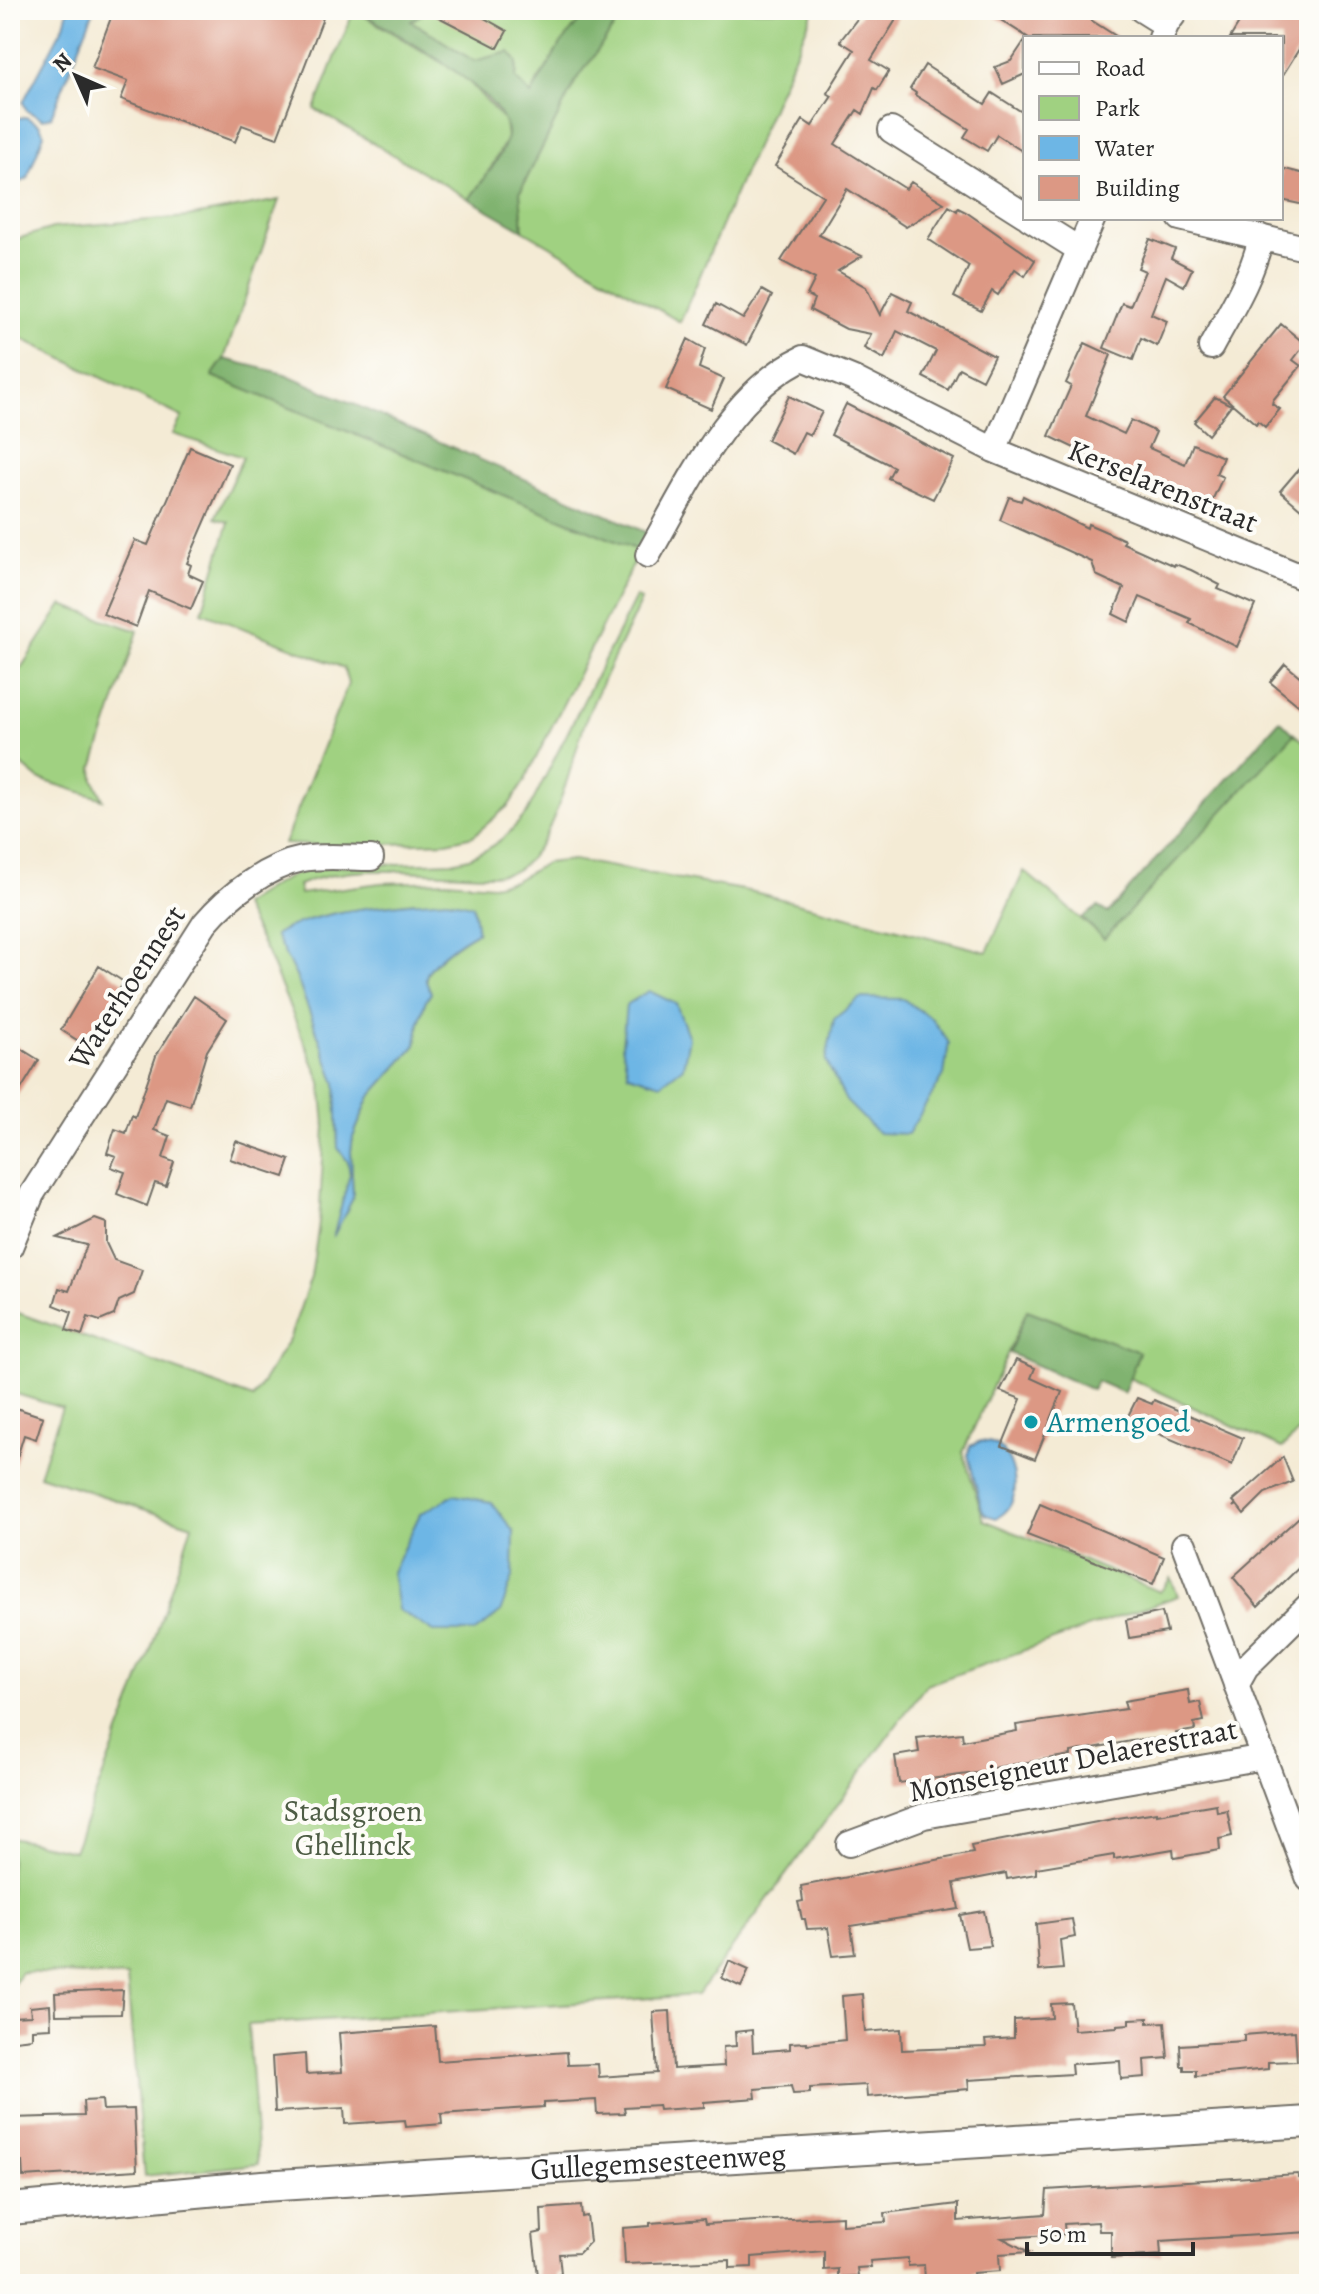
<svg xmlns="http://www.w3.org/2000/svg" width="1319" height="2294" font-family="Alegreya,serif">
<rect width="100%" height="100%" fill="#fdfcf7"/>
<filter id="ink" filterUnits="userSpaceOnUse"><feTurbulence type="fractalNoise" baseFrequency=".0125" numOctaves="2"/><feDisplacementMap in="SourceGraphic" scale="16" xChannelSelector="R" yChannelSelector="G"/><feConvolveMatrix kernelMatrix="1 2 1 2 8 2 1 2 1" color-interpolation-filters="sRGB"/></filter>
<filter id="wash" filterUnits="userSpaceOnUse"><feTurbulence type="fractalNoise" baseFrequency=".006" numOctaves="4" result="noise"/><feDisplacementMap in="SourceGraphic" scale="32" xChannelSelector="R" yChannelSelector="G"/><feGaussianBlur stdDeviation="1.8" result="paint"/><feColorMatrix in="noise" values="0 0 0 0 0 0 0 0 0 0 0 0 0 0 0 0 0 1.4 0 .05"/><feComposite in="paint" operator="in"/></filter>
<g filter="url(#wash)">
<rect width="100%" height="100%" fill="#f4ebd5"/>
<path fill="#a0d181" stroke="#667e56" stroke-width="2" fill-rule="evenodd" d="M 354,10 L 464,76 L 505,122 L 507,138 L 488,173 L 469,199 L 315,109 Z
M 429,10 L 588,10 L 538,80 L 531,96 L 516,79 L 517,62 L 489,58 L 474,61 L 410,20 Z
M 626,10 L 814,10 L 680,322 L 523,230 L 520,192 L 574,84 Z
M 279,200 L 224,359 L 212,376 L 640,551 L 524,782 L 509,805 L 473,836 L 447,842 L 331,846 L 284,844 L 348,684 L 344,668 L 202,612 L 229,522 L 215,518 L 243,457 L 173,434 L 182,417 L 10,333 L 10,241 L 53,228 L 188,217 Z
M 636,597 L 641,600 C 624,639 603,677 587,717 C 571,759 556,845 516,870 C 507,875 496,875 486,875 C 424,874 357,861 298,885 L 300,894 L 380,883 L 447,881 L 492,885 L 514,881 L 546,863 L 573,860 L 754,892 L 987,952 L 1024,871 L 1104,938 L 1294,734 L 1309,745 L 1309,1422 L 1282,1448 L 1129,1378 L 1139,1352 L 1027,1310 L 963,1452 L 984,1520 L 1160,1592 L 1171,1578 L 1178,1596 L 926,1685 L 697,1995 L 248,2025 L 258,2164 L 144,2176 L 127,1977 L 21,1972 L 10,1990 L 10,1838 L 74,1851 L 151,1649 L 192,1525 L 39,1475 L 62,1408 L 10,1392 L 10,1310 L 253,1398 L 290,1337 L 311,1277 L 319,1223 L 325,1125 L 321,1082 L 267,953 L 242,905 L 274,885 L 301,871 L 340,866 L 452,862 L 469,858 L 488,849 L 508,834 L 527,813 ZM 415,902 L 477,932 C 464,939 424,965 426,981 C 427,985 430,989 431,993 L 425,1002 L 419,1023 L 416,1045 L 369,1098 L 353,1137 L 351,1151 L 353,1198 L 335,1232 L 350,1174 L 348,1162 L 338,1148 L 336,1083 L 296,976 L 276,934 C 315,911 369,908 415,902 Z
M 62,605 L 138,631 L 93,768 L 94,780 L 103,799 L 39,779 L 10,755 L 10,685 Z"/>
<path fill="#80b36f" stroke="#566f4d" stroke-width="2" d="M 356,10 L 429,10 L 411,21 L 474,61 L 510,52 L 517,62 L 516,79 L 531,95 L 558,48 L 588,10 L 626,10 L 574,84 L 520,192 L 523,230 L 469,199 C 480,184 505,154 507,136 C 511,93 389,30 356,10 Z
M 224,359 L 285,374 L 650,534 L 640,551 L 212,376 Z
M 1280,720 L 1294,734 L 1104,939 L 1082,918 L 1098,907 L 1108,913 Z
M 1027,1310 L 1139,1352 L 1124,1393 L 1097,1381 L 1092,1390 L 1009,1353 Z"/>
<path fill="#6db6e5" stroke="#4c7088" stroke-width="2" d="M 68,10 L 94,10 L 51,117 L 43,119 L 27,111 L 23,102 L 64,25 Z
M 26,117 L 40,125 L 44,134 L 27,179 L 18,183 L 10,181 L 10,131 L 18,118 Z
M 447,900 L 473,905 L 477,932 C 464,939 423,965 426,981 C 427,985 430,989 431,993 L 425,1002 L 419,1023 L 416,1045 L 369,1098 L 353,1137 L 351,1151 L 353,1198 L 333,1237 L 350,1174 L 348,1162 L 338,1148 L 336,1083 L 296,976 L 275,935 C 309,910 404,903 447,900 Z
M 649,991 L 676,1004 L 689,1038 L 683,1067 L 661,1084 L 628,1074 L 622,1046 L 626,1005 Z
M 860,998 L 903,999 L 932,1019 L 949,1043 L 944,1075 L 908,1134 L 878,1133 L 846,1101 L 826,1061 L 834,1019 Z
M 981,1441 C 988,1442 994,1442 999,1447 C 1018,1464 1023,1507 996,1518 L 986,1515 L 982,1510 L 968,1455 L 970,1446 Z
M 454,1495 L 491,1502 L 514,1532 L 513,1577 L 500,1613 L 475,1632 L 434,1632 L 398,1610 L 392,1572 L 420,1514 Z"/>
<g id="blocks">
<path fill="#dc9884" d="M 114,10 L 326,10 L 277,138 L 242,125 L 235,142 L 121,99 L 128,81 L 92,68 Z
M 425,10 L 470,10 L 507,31 L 498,48 Z
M 864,10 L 902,10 L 871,60 L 889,71 L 877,90 L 874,88 L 863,114 L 857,110 L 835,144 L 906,189 L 911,182 L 944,203 L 906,227 L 847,189 L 819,235 L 862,256 L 838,271 L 866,287 L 880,315 L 892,292 L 912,302 L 908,311 L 994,356 L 982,380 L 959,368 L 948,390 L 923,377 L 936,351 L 897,331 L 884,359 L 864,348 L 871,334 L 846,329 L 810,310 L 814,299 L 807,295 L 815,279 L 781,261 L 823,196 L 775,166 L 803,120 L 812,126 L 832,96 L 827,93 L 854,50 L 840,41 Z
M 985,10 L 1075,10 L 1119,38 L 1029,38 Z
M 1247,10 L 1309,10 L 1309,33 L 1281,78 L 1281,38 L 1230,38 Z
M 1025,40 L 1025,74 L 1003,84 L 995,67 L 1011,61 Z
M 925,65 L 985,104 L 992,93 L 1025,114 L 1025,153 L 997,135 L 987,151 L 964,137 L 969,129 L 915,95 L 916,93 L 910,89 Z
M 1281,168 L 1309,175 L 1309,206 L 1281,200 Z
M 949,206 L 957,211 L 958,208 L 966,212 L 1035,260 L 1025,276 L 1015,269 L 998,295 L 992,291 L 981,311 L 954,297 L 969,266 L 928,239 Z
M 1150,239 L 1175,249 L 1171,258 L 1192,269 L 1184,286 L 1166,276 L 1151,314 L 1167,321 L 1157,346 L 1141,338 L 1133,360 L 1104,348 L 1122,303 L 1130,306 L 1145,271 L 1138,268 Z
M 762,290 L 772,296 L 747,345 L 706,324 L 716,304 L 743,319 Z
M 1281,324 L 1305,344 L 1293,360 L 1301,366 L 1273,400 L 1272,404 L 1280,409 L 1265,427 L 1258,421 L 1256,424 L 1223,396 Z
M 688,339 L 705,349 L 699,368 L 724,379 L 711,409 L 666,389 Z
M 1085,343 L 1111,355 L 1086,416 L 1124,434 L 1131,420 L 1156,432 L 1149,448 L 1185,464 L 1193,444 L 1223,457 L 1216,474 L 1223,477 L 1210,505 L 1110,465 L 1049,436 L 1071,386 L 1066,383 Z
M 789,396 L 822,412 L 810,435 L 804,432 L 793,454 L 767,440 Z
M 1215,397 L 1231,405 L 1208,435 L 1194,422 Z
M 846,404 L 954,459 L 933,499 L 888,478 L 894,467 L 831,435 Z
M 190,447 L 230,464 L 187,563 L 191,565 L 188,574 L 203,581 L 191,609 L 149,591 L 136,627 L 103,614 L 135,540 L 148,545 Z
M 1309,457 L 1309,516 L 1280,491 Z
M 1023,496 L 1087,528 L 1088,524 L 1125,540 L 1123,543 L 1174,566 L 1175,564 L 1191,570 L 1220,585 L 1218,589 L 1255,605 L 1237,647 L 1189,623 L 1191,619 L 1140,597 L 1129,622 L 1113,614 L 1124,588 L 1096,575 L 1092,562 L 1000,520 L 1009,497 L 1021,501 Z
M 1285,664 L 1309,684 L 1309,714 L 1270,682 Z
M 99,966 L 124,982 L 85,1045 L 61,1030 Z
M 194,996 L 227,1019 L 207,1051 L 190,1106 L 166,1098 L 154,1130 L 170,1136 L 163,1158 L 174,1162 L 166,1186 L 155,1183 L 147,1206 L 117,1194 L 125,1172 L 111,1167 L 116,1156 L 107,1153 L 115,1129 L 126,1133 L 132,1115 L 135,1117 L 156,1056 Z
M 10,1042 L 39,1060 L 10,1107 Z
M 236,1141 L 290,1160 L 284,1177 L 230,1159 Z
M 95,1219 L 106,1223 L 106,1243 L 114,1260 L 142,1270 L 134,1294 L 119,1301 L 114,1315 L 100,1321 L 88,1317 L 82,1335 L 66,1330 L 72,1312 L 54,1305 L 59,1288 L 69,1291 L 87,1245 L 57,1238 Z
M 1016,1360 L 1035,1368 L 1031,1378 L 1062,1392 L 1035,1459 L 1002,1446 L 1021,1399 L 1000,1391 Z
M 1137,1398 L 1152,1404 L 1154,1400 L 1243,1438 L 1232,1465 L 1126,1420 Z
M 10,1406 L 43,1417 L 36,1439 L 24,1435 L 14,1467 L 10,1467 Z
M 1283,1457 L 1293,1482 L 1265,1493 L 1244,1514 L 1237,1505 L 1234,1507 L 1236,1504 L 1233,1501 Z
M 1040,1504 L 1164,1557 L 1153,1584 L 1027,1535 Z
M 1309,1508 L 1309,1558 L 1258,1607 L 1233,1577 Z
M 1162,1612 L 1167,1632 L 1129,1638 L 1126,1620 Z
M 1188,1690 L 1190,1704 L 1200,1702 L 1204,1721 L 1194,1723 L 1195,1730 L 1176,1733 L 1176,1737 L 1131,1741 L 1071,1752 L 1071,1755 L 986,1769 L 986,1771 L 976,1773 L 899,1783 L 895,1756 L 919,1752 L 917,1738 L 962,1733 L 963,1741 L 1017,1731 L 1016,1725 L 1126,1709 L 1124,1701 Z
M 1216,1804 L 1217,1812 L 1227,1810 L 1232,1836 L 1219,1839 L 1220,1850 L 1174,1858 L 1173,1849 L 1114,1859 L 1114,1855 L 1036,1868 L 1036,1874 L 1007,1879 L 1006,1873 L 954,1883 L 959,1909 L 851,1926 L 855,1954 L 833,1956 L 828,1928 L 807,1929 L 805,1919 L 802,1919 L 798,1902 L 803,1901 L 801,1886 L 973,1853 L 971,1846 L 1118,1818 L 1157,1812 L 1157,1814 Z
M 984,1911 L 991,1946 L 967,1948 L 960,1915 Z
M 1072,1919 L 1075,1937 L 1060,1940 L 1063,1969 L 1039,1971 L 1036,1924 Z
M 729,1961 L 749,1970 L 741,1987 L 722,1978 Z
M 123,1990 L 121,2014 L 56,2015 L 55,1993 Z
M 862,1994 L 865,2032 L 901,2029 L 902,2050 L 986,2047 L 985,2040 L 1014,2038 L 1014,2020 L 1052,2018 L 1051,2004 L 1071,2003 L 1074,2030 L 1117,2027 L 1117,2025 L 1130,2024 L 1130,2019 L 1148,2018 L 1148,2023 L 1165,2022 L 1168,2058 L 1144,2060 L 1145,2077 L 1121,2079 L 1120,2061 L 1071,2064 L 1072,2074 L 968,2080 L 969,2089 L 867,2097 L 866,2085 L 810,2088 L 810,2093 L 793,2094 L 791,2086 L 755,2089 L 756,2098 L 704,2102 L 704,2107 L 659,2110 L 658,2105 L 624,2107 L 625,2113 L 597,2114 L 596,2100 L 544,2103 L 544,2107 L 441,2114 L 442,2124 L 406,2127 L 405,2120 L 345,2124 L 344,2108 L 275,2112 L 272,2057 L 305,2054 L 306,2074 L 342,2072 L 339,2033 L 435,2026 L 438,2061 L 567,2052 L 568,2065 L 598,2064 L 599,2077 L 657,2073 L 653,2012 L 670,2011 L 673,2069 L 724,2066 L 723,2047 L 736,2046 L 735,2032 L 752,2030 L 753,2052 L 790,2049 L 790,2043 L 807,2042 L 807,2044 L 845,2040 L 842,1996 Z
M 50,2005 L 51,2028 L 32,2029 L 32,2038 L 15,2040 L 12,2017 L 31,2016 L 30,2007 Z
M 1295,2031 L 1297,2061 L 1268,2062 L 1268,2069 L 1196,2076 L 1196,2070 L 1184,2070 L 1184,2066 L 1181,2066 L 1180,2045 L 1244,2041 L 1244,2035 Z
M 102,2100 L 103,2110 L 134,2109 L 137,2170 L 23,2177 L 22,2162 L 10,2162 L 10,2118 L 84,2116 L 83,2101 Z
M 1298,2174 L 1299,2178 L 1309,2175 L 1309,2232 L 1160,2241 L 1161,2255 L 1111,2258 L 1111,2231 L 1099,2231 L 1098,2222 L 1064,2224 L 1065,2234 L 1002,2238 L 1029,2252 L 999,2254 L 1000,2271 L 973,2273 L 973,2276 L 925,2279 L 924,2265 L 908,2266 L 908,2258 L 870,2261 L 871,2267 L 857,2268 L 858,2276 L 838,2277 L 838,2269 L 824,2270 L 824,2251 L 752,2257 L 752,2267 L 730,2268 L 730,2260 L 625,2264 L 623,2228 L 650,2226 L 650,2223 L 704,2219 L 705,2224 L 842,2216 L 842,2225 L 886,2222 L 885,2213 L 958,2204 L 958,2221 L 1045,2214 L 1047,2190 Z
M 581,2206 L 582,2217 L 587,2216 L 590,2242 L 579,2253 L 559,2254 L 561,2273 L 557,2274 L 558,2283 L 539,2284 L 533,2234 L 542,2232 L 541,2209 Z"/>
</g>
</g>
<g filter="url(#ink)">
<use href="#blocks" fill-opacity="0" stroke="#716e66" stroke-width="2"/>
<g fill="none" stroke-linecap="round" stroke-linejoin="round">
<g stroke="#716e66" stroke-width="28">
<path id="minor" d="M 1142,10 L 1166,25
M 1161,38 L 1166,25 L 1177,10
M 891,130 L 1025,215
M 1029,218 L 1080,250
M 1180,218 L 1309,249
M 1211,347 C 1230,312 1253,276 1261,237
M 994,450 L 1093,218
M 648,555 C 687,487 729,393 803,358 L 854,379 L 994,450 L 1309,580
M 10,1247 L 32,1194 L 205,923 C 228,896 266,866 303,859 C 324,855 349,858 371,858
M 1184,1545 L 1309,1879
M 1236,1685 L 1246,1667 L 1309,1605
M 849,1844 L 924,1816 L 1264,1757"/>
</g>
<g stroke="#716e66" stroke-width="34">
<g id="tertiary">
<path id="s1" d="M 10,2209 L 262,2186 L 1309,2122"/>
</g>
</g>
<use href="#minor" stroke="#fff" stroke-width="24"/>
<use href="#tertiary" stroke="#fff" stroke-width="30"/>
</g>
</g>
<circle fill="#0f9aa8" stroke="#fdfcf7" stroke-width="3" cx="1031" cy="1422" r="8"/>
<g text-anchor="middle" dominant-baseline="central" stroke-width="8" stroke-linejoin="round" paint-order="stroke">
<g font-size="30" fill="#2b2b2b" stroke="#fdfcf7">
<text transform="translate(1163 486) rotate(22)">Kerselarenstraat</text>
<text transform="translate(127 987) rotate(-57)">Waterhoennest</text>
<text transform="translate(1073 1760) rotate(-11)">Monseigneur Delaerestraat</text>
<text stroke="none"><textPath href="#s1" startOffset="650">Gullegemsesteenweg</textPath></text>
</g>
<g font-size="30" fill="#0d838f" stroke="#fdfcf7" text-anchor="start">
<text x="1047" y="1422">Armengoed</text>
</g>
<g font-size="30" fill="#4e5d45" stroke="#fdfcf7">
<text x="353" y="1811">Stadsgroen<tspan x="353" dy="34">Ghellinck</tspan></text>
</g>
</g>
<rect width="1319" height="2294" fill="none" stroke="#fdfcf7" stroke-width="40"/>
<rect x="1023" y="36" width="260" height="184" fill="#fdfcf7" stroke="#a9a8a5" stroke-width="2"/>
<rect x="1039" y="62" width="40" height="12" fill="#ffffff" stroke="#a9a8a5" stroke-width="2"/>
<text x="1095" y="76" font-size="24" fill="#2b2b2b">Road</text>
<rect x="1039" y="96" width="40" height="24" fill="#a0d181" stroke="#a9a8a5" stroke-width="2"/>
<text x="1095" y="116" font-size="24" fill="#2b2b2b">Park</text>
<rect x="1039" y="136" width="40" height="24" fill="#6db6e5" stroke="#a9a8a5" stroke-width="2"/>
<text x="1095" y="156" font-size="24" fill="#2b2b2b">Water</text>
<rect x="1039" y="176" width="40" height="24" fill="#dc9884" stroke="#a9a8a5" stroke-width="2"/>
<text x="1095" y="196" font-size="24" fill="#2b2b2b">Building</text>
<g transform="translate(76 76) rotate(315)" stroke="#fdfcf7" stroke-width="6" paint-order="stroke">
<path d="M0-6L14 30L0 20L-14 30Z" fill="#2b2b2b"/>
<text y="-12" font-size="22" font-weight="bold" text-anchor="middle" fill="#2b2b2b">N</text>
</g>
<path d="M1027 2242v12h166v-12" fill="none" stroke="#2b2b2b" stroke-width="4"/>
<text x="1039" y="2242" font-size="24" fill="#2b2b2b" stroke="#fdfcf7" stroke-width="6" paint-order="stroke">50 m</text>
</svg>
